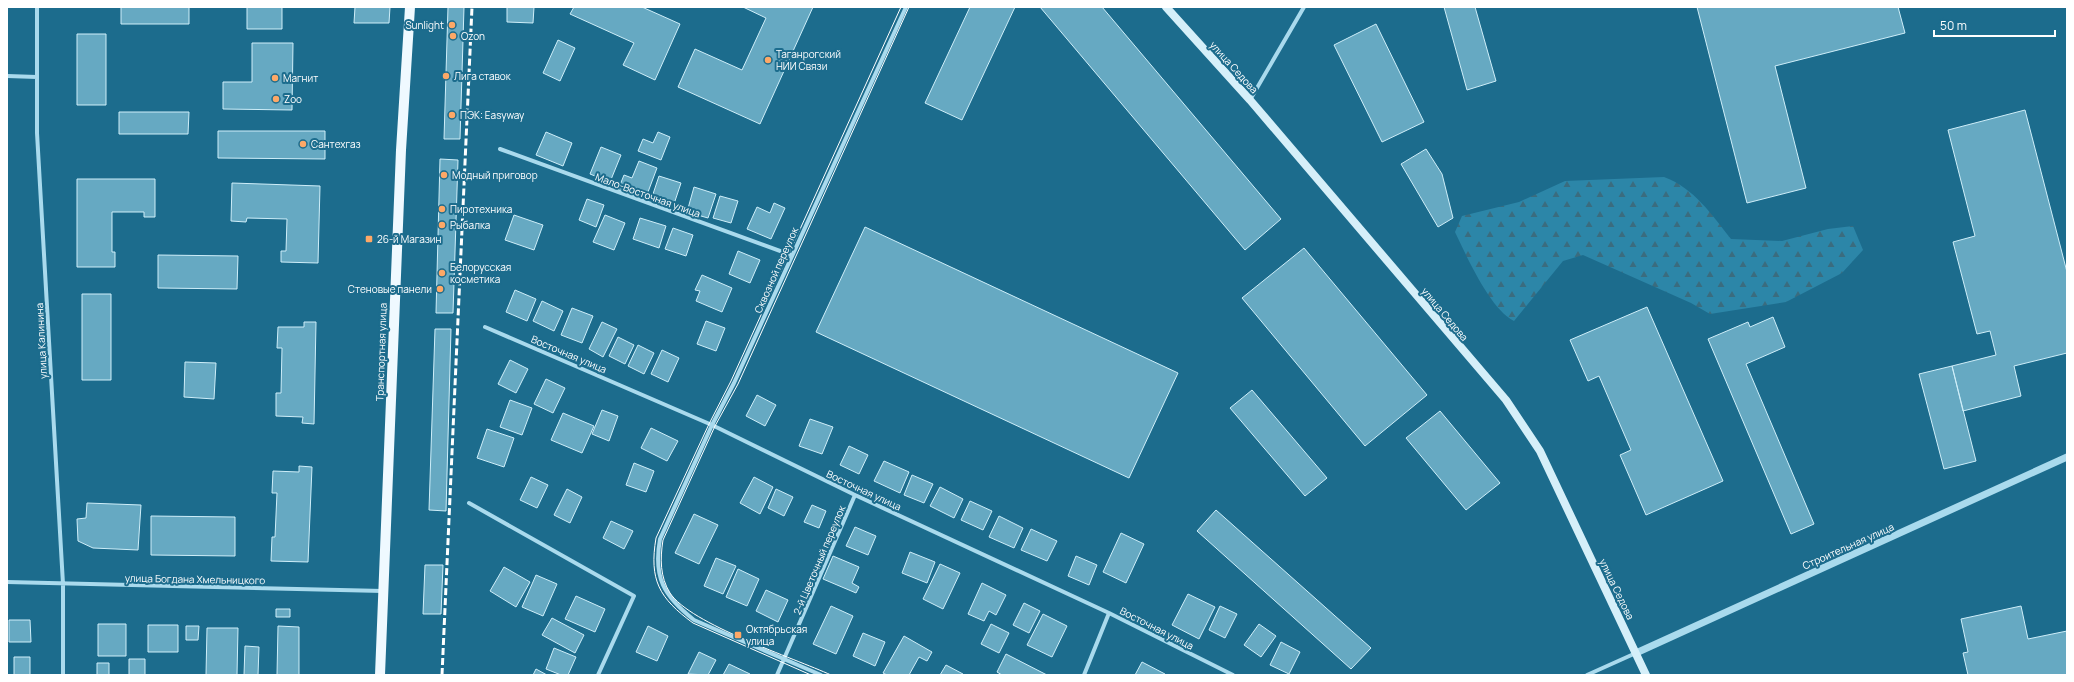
<svg xmlns="http://www.w3.org/2000/svg" width="2074" height="682" font-family="Manrope,sans-serif">
<defs>
<pattern id="forest-firs" width="22" height="20" patternUnits="userSpaceOnUse"><rect width="22" height="20" fill="#2c86a8"/><path d="M5 1l3.5 6h-7zM16 11l3.5 6h-7z" fill="#3a6c7f"/></pattern>
</defs>
<rect width="100%" height="100%" fill="#1c6c8d"/>
<path fill="url(#forest-firs)" d="M 1664,177 C 1694,188 1712,215 1731,239 L 1782,241 L 1828,229 L 1853,226 L 1863,250 L 1842,273 L 1786,302 L 1710,314 L 1691,303 L 1583,255 L 1563,261 L 1514,321 C 1490,309 1467,257 1455,232 L 1462,216 L 1519,202 L 1565,181 Z"/>
<path fill="#66a9c2" stroke="#ceeef9" d="M 121,7 L 189,7 L 189,24 L 121,24 Z
M 247,7 L 282,7 L 282,29 L 247,29 Z
M 355,7 L 390,7 L 389,23 L 354,23 Z
M 448,7 L 464,7 L 460,139 L 444,139 Z
M 507,7 L 534,7 L 533,23 L 507,22 Z
M 574,7 L 642,7 L 680,24 L 655,80 L 623,65 L 634,43 L 570,14 Z
M 743,7 L 813,7 L 760,124 L 678,87 L 695,49 L 742,70 L 766,18 Z
M 970,7 L 1015,7 L 962,120 L 925,103 Z
M 1040,7 L 1102,7 L 1281,219 L 1245,250 Z
M 1444,7 L 1475,7 L 1496,81 L 1467,90 Z
M 1697,7 L 1898,7 L 1905,33 L 1775,66 L 1806,188 L 1747,203 Z
M 1376,24 L 1424,122 L 1382,142 L 1334,45 Z
M 77,34 L 106,34 L 106,105 L 77,105 Z
M 558,40 L 575,48 L 560,81 L 543,73 Z
M 252,43 L 293,43 L 292,110 L 223,109 L 223,82 L 252,82 Z
M 2025,110 L 2067,272 L 2067,353 L 2014,366 L 2021,396 L 1963,411 L 1952,366 L 1996,355 L 1990,331 L 1977,334 L 1953,242 L 1975,236 L 1948,130 Z
M 119,112 L 189,112 L 188,134 L 119,134 Z
M 218,131 L 325,131 L 325,159 L 218,158 Z
M 546,132 L 572,143 L 563,166 L 536,155 Z
M 658,132 L 670,137 L 661,160 L 638,151 L 643,139 L 653,143 Z
M 601,147 L 621,155 L 610,182 L 590,174 Z
M 1426,149 L 1442,174 L 1453,218 L 1438,227 L 1401,164 Z
M 440,159 L 458,160 L 453,313 L 436,313 Z
M 639,161 L 657,168 L 645,200 L 618,190 L 624,175 L 632,178 Z
M 659,176 L 681,183 L 674,204 L 652,197 Z
M 77,179 L 155,179 L 155,217 L 144,217 L 144,212 L 112,212 L 112,252 L 115,252 L 115,267 L 77,267 Z
M 232,183 L 320,186 L 318,263 L 281,262 L 281,251 L 286,251 L 287,219 L 247,218 L 246,222 L 231,221 Z
M 694,187 L 716,194 L 708,218 L 687,212 Z
M 720,196 L 738,201 L 731,223 L 713,218 Z
M 587,199 L 604,205 L 596,227 L 579,220 Z
M 774,203 L 785,208 L 771,239 L 747,229 L 757,207 L 770,213 Z
M 514,215 L 543,225 L 534,250 L 505,240 Z
M 605,215 L 625,223 L 614,250 L 593,242 Z
M 640,218 L 666,226 L 659,248 L 633,239 Z
M 865,227 L 1178,373 L 1129,478 L 816,332 Z
M 673,228 L 693,235 L 686,256 L 665,249 Z
M 1304,248 L 1427,395 L 1365,446 L 1242,298 Z
M 738,251 L 760,260 L 750,283 L 729,274 Z
M 158,255 L 238,256 L 237,289 L 158,288 Z
M 702,275 L 732,288 L 722,312 L 696,301 L 700,291 L 695,290 Z
M 515,290 L 536,299 L 527,321 L 506,312 Z
M 82,294 L 111,294 L 111,380 L 82,380 Z
M 542,301 L 563,311 L 554,331 L 533,321 Z
M 1647,307 L 1723,481 L 1646,515 L 1620,455 L 1631,450 L 1599,376 L 1588,381 L 1570,340 Z
M 572,308 L 593,316 L 582,343 L 561,335 Z
M 1773,317 L 1785,347 L 1746,364 L 1814,524 L 1791,534 L 1708,339 L 1748,322 L 1750,327 Z
M 706,321 L 725,328 L 716,351 L 697,344 Z
M 304,322 L 316,322 L 314,424 L 302,423 L 303,417 L 276,416 L 276,393 L 281,393 L 282,348 L 277,348 L 278,327 L 304,327 Z
M 602,322 L 617,329 L 603,357 L 589,349 Z
M 435,329 L 451,329 L 446,511 L 429,510 Z
M 618,337 L 634,345 L 625,364 L 609,356 Z
M 638,345 L 654,353 L 644,374 L 628,366 Z
M 662,350 L 679,358 L 668,382 L 651,374 Z
M 510,360 L 528,369 L 516,393 L 498,384 Z
M 185,362 L 216,363 L 214,399 L 184,397 Z
M 1952,366 L 1976,461 L 1944,469 L 1919,374 Z
M 546,379 L 565,388 L 553,413 L 534,404 Z
M 1252,390 L 1327,478 L 1305,496 L 1230,408 Z
M 757,395 L 776,405 L 765,426 L 746,416 Z
M 510,400 L 532,408 L 522,435 L 500,427 Z
M 602,410 L 618,416 L 609,441 L 592,434 Z
M 1440,411 L 1500,483 L 1466,510 L 1406,438 Z
M 563,413 L 594,426 L 582,453 L 551,440 Z
M 810,419 L 833,427 L 822,454 L 799,446 Z
M 651,428 L 678,441 L 667,461 L 641,448 Z
M 487,429 L 514,438 L 504,467 L 477,458 Z
M 849,446 L 868,455 L 859,474 L 840,465 Z
M 884,461 L 909,472 L 900,493 L 874,481 Z
M 634,463 L 654,471 L 646,492 L 626,485 Z
M 299,466 L 312,467 L 308,562 L 271,561 L 272,537 L 275,537 L 277,493 L 272,493 L 273,471 L 299,472 Z
M 912,475 L 933,484 L 924,503 L 904,495 Z
M 531,477 L 548,485 L 537,508 L 520,500 Z
M 754,477 L 773,487 L 760,514 L 740,503 Z
M 940,487 L 963,499 L 954,518 L 930,506 Z
M 567,489 L 582,497 L 570,523 L 554,515 Z
M 776,489 L 793,497 L 784,516 L 768,508 Z
M 970,501 L 992,511 L 983,530 L 961,520 Z
M 87,503 L 141,505 L 138,550 L 93,548 L 78,541 L 77,519 L 86,518 Z
M 812,505 L 826,511 L 819,528 L 804,522 Z
M 1216,510 L 1371,648 L 1351,669 L 1197,531 Z
M 694,514 L 718,525 L 699,564 L 675,553 Z
M 151,516 L 235,517 L 235,556 L 151,555 Z
M 999,516 L 1023,528 L 1014,548 L 989,537 Z
M 611,521 L 633,531 L 624,549 L 603,538 Z
M 855,527 L 876,536 L 868,555 L 846,546 Z
M 1031,529 L 1057,541 L 1047,561 L 1021,550 Z
M 1121,533 L 1144,544 L 1126,583 L 1103,572 Z
M 910,552 L 935,562 L 927,583 L 902,573 Z
M 833,556 L 859,567 L 852,583 L 859,587 L 856,593 L 823,579 Z
M 1076,556 L 1097,565 L 1089,585 L 1068,576 Z
M 716,558 L 736,566 L 723,594 L 704,586 Z
M 940,564 L 960,573 L 943,609 L 923,599 Z
M 425,565 L 443,565 L 441,614 L 423,614 Z
M 504,567 L 530,582 L 516,607 L 490,591 Z
M 738,569 L 759,579 L 747,606 L 726,597 Z
M 536,575 L 557,584 L 543,616 L 522,607 Z
M 982,583 L 1006,595 L 996,615 L 989,611 L 984,621 L 968,614 Z
M 766,590 L 788,600 L 778,622 L 756,611 Z
M 1188,594 L 1215,607 L 1199,639 L 1172,625 Z
M 576,596 L 605,609 L 595,632 L 565,619 Z
M 1024,603 L 1040,611 L 1029,633 L 1013,625 Z
M 831,606 L 853,616 L 836,654 L 813,644 Z
M 1220,606 L 1237,614 L 1225,638 L 1209,630 Z
M 2021,606 L 2028,639 L 2067,631 L 2067,675 L 1968,675 L 1963,653 L 1968,652 L 1961,619 Z
M 276,609 L 290,609 L 290,617 L 276,617 Z
M 1043,614 L 1067,626 L 1052,657 L 1027,645 Z
M 552,618 L 584,635 L 575,653 L 542,635 Z
M 9,620 L 30,620 L 31,642 L 9,642 Z
M 98,624 L 126,624 L 126,656 L 98,656 Z
M 991,624 L 1009,633 L 999,653 L 981,644 Z
M 1259,624 L 1276,636 L 1261,657 L 1244,645 Z
M 148,625 L 178,625 L 178,652 L 148,652 Z
M 186,626 L 199,626 L 198,640 L 186,640 Z
M 278,626 L 299,627 L 299,675 L 277,675 Z
M 648,626 L 668,636 L 657,661 L 636,652 Z
M 207,628 L 238,628 L 237,675 L 206,675 Z
M 863,633 L 885,642 L 875,666 L 853,656 Z
M 904,636 L 932,652 L 927,661 L 919,657 L 909,675 L 887,675 L 883,673 Z
M 1281,642 L 1300,652 L 1289,674 L 1270,665 Z
M 245,646 L 259,647 L 258,675 L 244,675 Z
M 554,648 L 576,657 L 568,675 L 561,675 L 546,669 Z
M 699,652 L 716,660 L 708,675 L 688,674 Z
M 1006,654 L 1047,675 L 1002,675 L 997,672 Z
M 14,657 L 30,657 L 30,675 L 14,675 Z
M 129,659 L 145,659 L 145,675 L 129,675 Z
M 1142,662 L 1165,674 L 1164,675 L 1135,675 Z
M 97,663 L 109,663 L 109,675 L 97,675 Z
M 729,664 L 750,674 L 750,675 L 723,675 Z
M 946,665 L 963,674 L 963,675 L 940,675 Z
M 536,669 L 547,675 L 533,675 Z"/>
<g fill="none" stroke-linecap="round" stroke-linejoin="round">
<path stroke="#a9daed" stroke-width="4" d="M 37,7 L 37,133 L 63,584 L 63,675
M 7,76 L 37,77
M 1250,100 L 1304,7
M 500,149 L 791,255
M 485,327 L 712,425 L 855,495 L 1109,613 L 1233,675
M 469,503 L 634,596 L 598,675
M 7,582 L 383,591
M 777,675 L 855,495
M 821,675 L 694,620 C 664,596 653,578 660,539 L 712,425 L 734,383 L 906,7
M 1084,675 L 1109,613
M 1587,675 L 1636,653"/>
<path stroke="#a9daed" stroke-width="7" d="M 1636,653 L 2067,457"/>
<path stroke="#d5eff9" stroke-width="8" d="M 1166,7 L 1250,100 L 1506,400 L 1540,451 L 1646,675"/>
<path stroke="#eff9ff" stroke-width="10" d="M 380,675 L 401,150 L 410,7"/>
<path stroke="#fff" stroke-width="1" d="M 811,675 L 693,623 C 659,598 649,580 656,538 L 709,424 L 731,381 L 901,7
M 831,675 C 794,658 690,624 670,593 C 660,577 660,559 663,540 L 715,426 L 738,384 L 909,7"/>
<path stroke="#fff" stroke-width="3" stroke-dasharray="7 3" stroke-linecap="butt" d="M 442,675 L 472,7"/>
</g>
<g fill="#fda867" stroke="#1c6c8d" stroke-width="1.5">
<circle cx="452" cy="25" r="4"/>
<circle cx="453" cy="36" r="4"/>
<circle cx="768" cy="60" r="4"/>
<circle cx="446" cy="76" r="4"/>
<circle cx="275" cy="78" r="4"/>
<circle cx="276" cy="99" r="4"/>
<circle cx="452" cy="115" r="4"/>
<circle cx="303" cy="144" r="4"/>
<circle cx="444" cy="175" r="4"/>
<circle cx="442" cy="209" r="4"/>
<circle cx="442" cy="225" r="4"/>
<rect x="365" y="235" width="8" height="8" rx="2"/>
<circle cx="442" cy="273" r="4"/>
<circle cx="440" cy="289" r="4"/>
<rect x="734" y="631" width="8" height="8" rx="2"/>
</g>
<g text-anchor="middle" dominant-baseline="central" stroke-width="4" stroke-linejoin="round" paint-order="stroke">
<g font-size="10" fill="#fff" stroke="#1c6c8d" text-anchor="start">
<text x="444" y="25" text-anchor="end">Sunlight</text>
<text x="461" y="36">Ozon</text>
<text x="776" y="54">Таганрогский<tspan x="776" dy="12">НИИ Связи</tspan></text>
<text x="454" y="76">Лига ставок</text>
<text x="283" y="78">Магнит</text>
<text x="284" y="99">Zoo</text>
<text x="460" y="115">ПЭК: Easyway</text>
<text x="311" y="144">Сантехгаз</text>
<text x="452" y="175">Модный приговор</text>
<text x="450" y="209">Пиротехника</text>
<text x="450" y="225">Рыбалка</text>
<text x="377" y="239">26-й Магазин</text>
<text x="450" y="267">Белорусская<tspan x="450" dy="12">косметика</tspan></text>
<text x="432" y="289" text-anchor="end">Стеновые панели</text>
<text x="746" y="629">Октябрьская<tspan x="746" dy="12">улица</tspan></text>
</g>
<g font-size="10" fill="#fff" stroke="#1c6c8d">
<text transform="translate(1234 67) rotate(48)">улица Седова</text>
<text transform="translate(648 195) rotate(20)">Мало-Восточная улица</text>
<text transform="translate(776 270) rotate(-66)">Сквозной переулок</text>
<text transform="translate(1445 314) rotate(50)">улица Седова</text>
<text transform="translate(41 341) rotate(-93)">улица Калинина</text>
<text transform="translate(381 352) rotate(-88)">Транспортная улица</text>
<text transform="translate(569 354) rotate(23)">Восточная улица</text>
<text transform="translate(864 490) rotate(25)">Восточная улица</text>
<text transform="translate(1848 546) rotate(-24)">Строительная улица</text>
<text transform="translate(819 560) rotate(-67)">2-й Цветочный переулок</text>
<text transform="translate(195 579) rotate(1)">улица Богдана Хмельницкого</text>
<text transform="translate(1617 589) rotate(64)">улица Седова</text>
<text transform="translate(1157 628) rotate(27)">Восточная улица</text>
</g>
</g>
<rect width="2074" height="682" fill="none" stroke="#ffffff" stroke-width="16"/>
<path d="M1934 30v6h121v-6" fill="none" stroke="#ffffff" stroke-width="2"/>
<text x="1940" y="30" font-size="12" fill="#ffffff" stroke="#1c6c8d" stroke-width="3" paint-order="stroke">50 m</text>
</svg>
